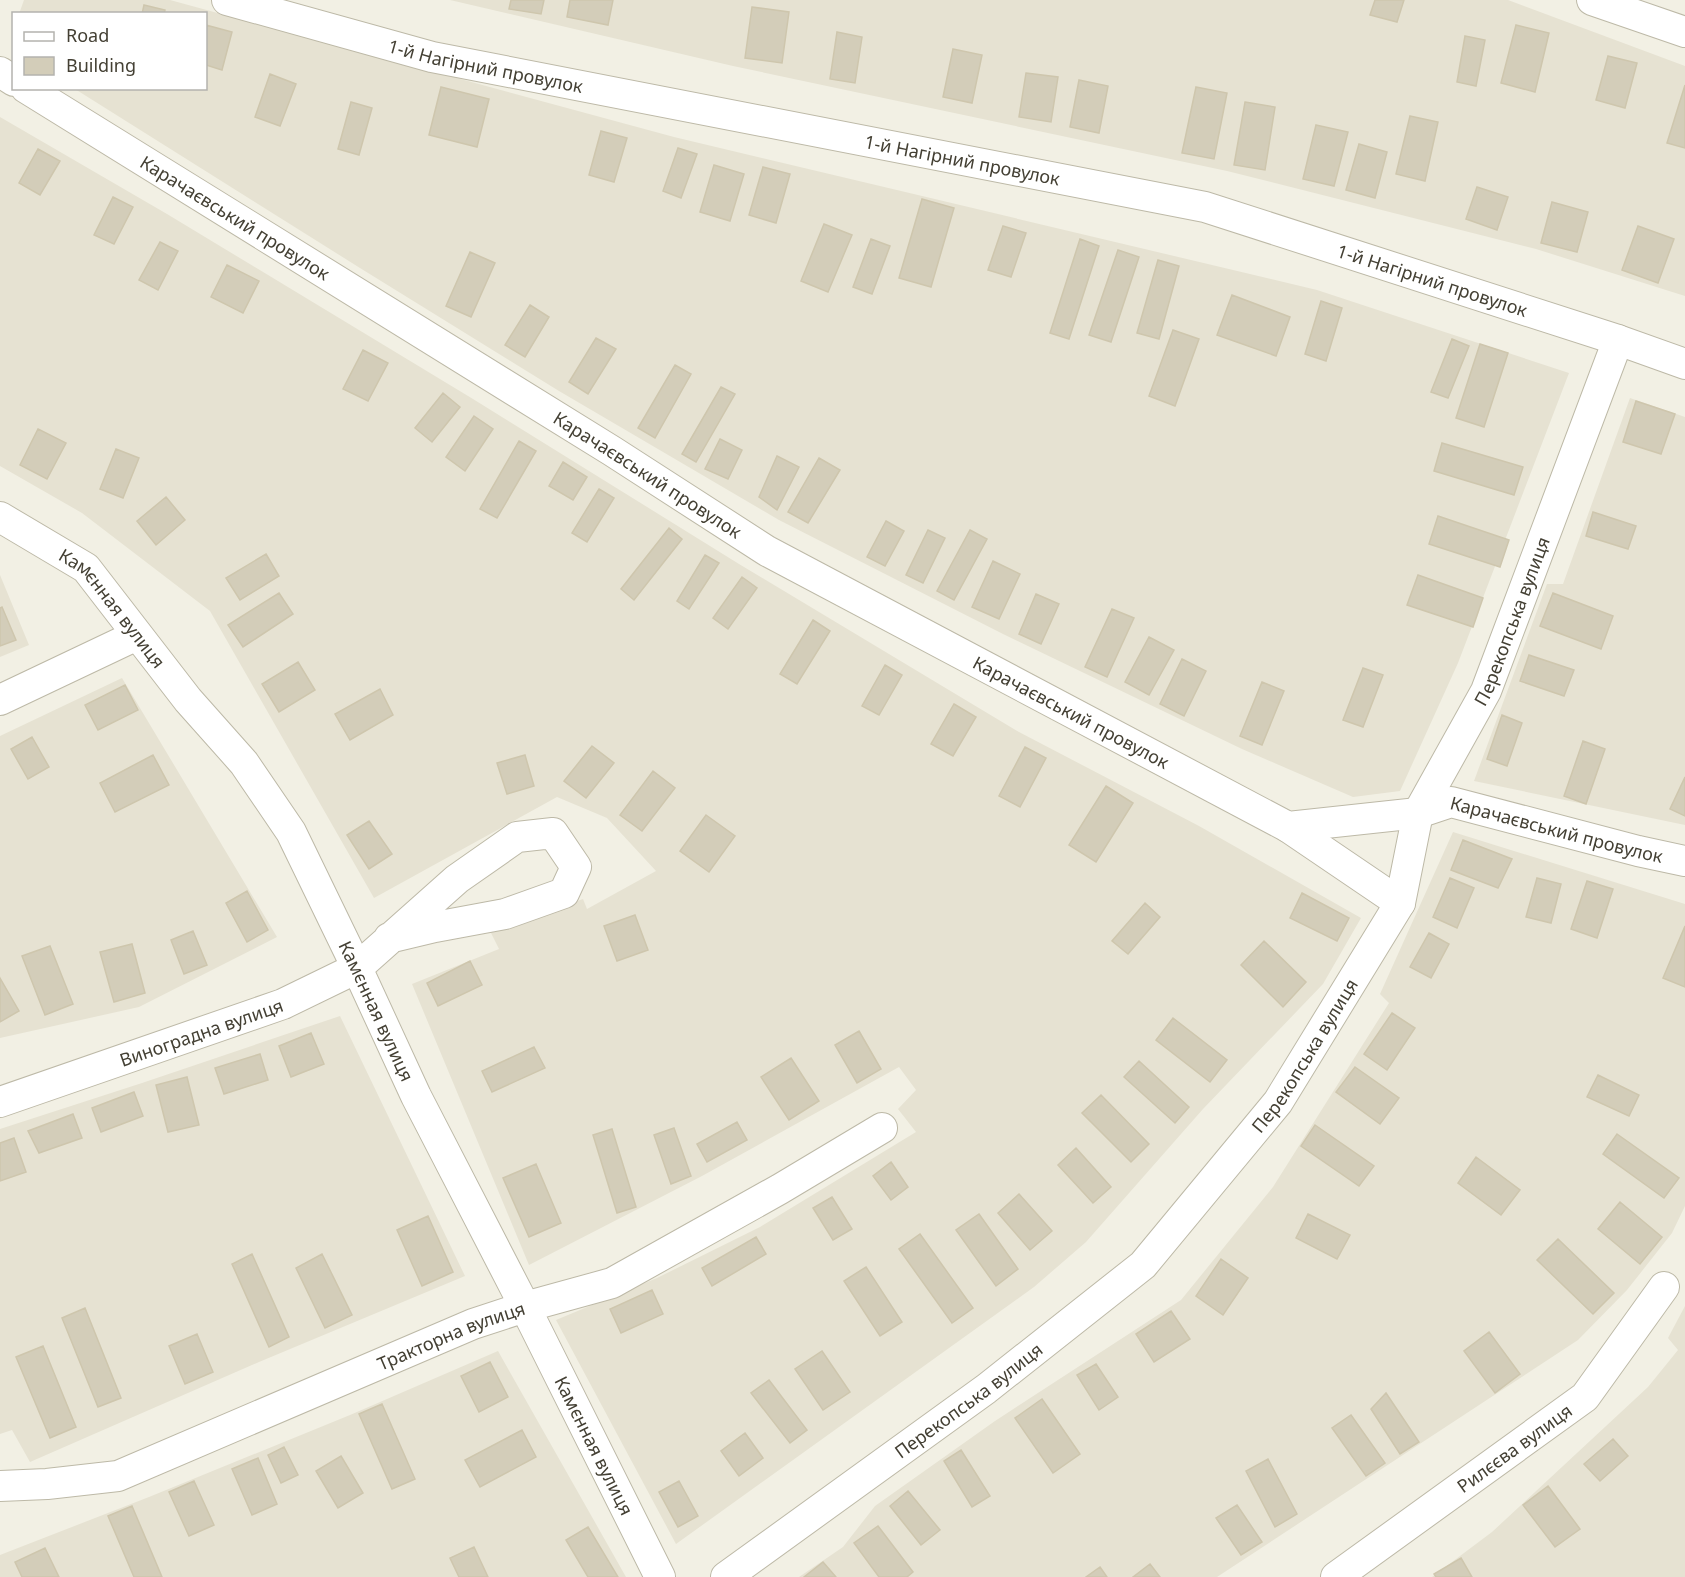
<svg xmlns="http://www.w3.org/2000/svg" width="1685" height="1577" font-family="'Noto Sans',sans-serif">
<rect width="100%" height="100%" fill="#f2f0e4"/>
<path fill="#e6e2d2" d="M 24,0 L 170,0 L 674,137 L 1317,290 L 1569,373 L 1458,663 L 1400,791 L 1353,797 L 1242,749 L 1003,634 L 779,520 L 559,391 L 360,268 L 75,89 L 206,88 L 206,14 L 19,14 Z
M 450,0 L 1508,0 L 1685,66 L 1685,296 L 1536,249 L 1227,171 L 733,66 Z
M 0,117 L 167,214 L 473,399 L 739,564 L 1019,732 L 1199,826 L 1361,918 L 1323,984 L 1203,1109 L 1086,1242 L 1034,1287 L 676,1544 L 556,1320 L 657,1278 L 760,1227 L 916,1132 L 898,1109 L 916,1090 L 899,1067 L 702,1176 L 529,1265 L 412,984 L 499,949 L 490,931 L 583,899 L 587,909 L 656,871 L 607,818 L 557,797 L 374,898 L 210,611 L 82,513 L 0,466 Z
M 1630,398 L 1685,417 L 1685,825 L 1474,781 L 1547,584 L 1563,584 Z
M 0,575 L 29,645 L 0,657 Z
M 122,678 L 277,937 L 139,1007 L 0,1038 L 0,736 Z
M 1453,832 L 1685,904 L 1685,1206 L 1672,1233 L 1627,1290 L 1578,1340 L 1217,1577 L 799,1577 L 843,1547 L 875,1506 L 995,1421 L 1181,1300 L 1273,1187 L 1389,1003 L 1380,994 Z
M 340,1016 L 465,1276 L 259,1362 L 30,1462 L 12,1430 L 0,1434 L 0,1129 L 142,1083 Z
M 1685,1306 L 1685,1577 L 1432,1577 L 1492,1532 L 1648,1387 L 1678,1350 L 1668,1338 Z
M 498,1351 L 626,1577 L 0,1577 L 0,1555 L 149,1497 L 350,1415 Z"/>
<path fill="#d3cdb9" stroke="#cec6ad" stroke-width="1.5" d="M 511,0 L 544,0 L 541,14 L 509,9 Z
M 570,0 L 613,0 L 608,25 L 567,17 Z
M 1375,0 L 1404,0 L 1397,22 L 1370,15 Z
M 144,5 L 165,10 L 164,14 L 142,14 Z
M 752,7 L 789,12 L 782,63 L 745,58 Z
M 206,25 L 232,32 L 222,70 L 206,65 Z
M 1516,25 L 1549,33 L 1535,92 L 1501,83 Z
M 837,32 L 862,37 L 855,83 L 830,79 Z
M 1465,36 L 1485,40 L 1476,86 L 1457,82 Z
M 953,49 L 982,55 L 972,103 L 943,97 Z
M 1608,56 L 1637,63 L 1625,108 L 1596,100 Z
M 1026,73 L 1058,77 L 1051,122 L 1019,117 Z
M 270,74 L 296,84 L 280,126 L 255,117 Z
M 1079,80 L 1108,86 L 1099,133 L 1070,127 Z
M 1685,85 L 1685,148 L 1667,143 Z
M 441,87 L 489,99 L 477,147 L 429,135 Z
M 1196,87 L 1227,93 L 1214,159 L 1182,153 Z
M 351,102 L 372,108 L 359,155 L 338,149 Z
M 1245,102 L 1275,107 L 1265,170 L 1234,165 Z
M 1410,116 L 1438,122 L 1425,181 L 1396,174 Z
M 1316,125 L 1348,132 L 1334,186 L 1303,179 Z
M 601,131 L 627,138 L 614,182 L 589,175 Z
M 1359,144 L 1387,152 L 1375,198 L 1346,190 Z
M 678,148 L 697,154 L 681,198 L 663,191 Z
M 38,149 L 60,161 L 40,195 L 19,183 Z
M 714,165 L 744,174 L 730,221 L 700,212 Z
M 763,167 L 790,174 L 776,223 L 749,215 Z
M 1477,187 L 1508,197 L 1497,230 L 1466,219 Z
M 113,197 L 133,207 L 114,244 L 94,235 Z
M 922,199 L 954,208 L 931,287 L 899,278 Z
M 1552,202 L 1588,212 L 1577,252 L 1541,243 Z
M 824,224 L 852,235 L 828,292 L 801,281 Z
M 1003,226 L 1026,233 L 1011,277 L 988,270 Z
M 1638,226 L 1674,239 L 1658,283 L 1622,270 Z
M 871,239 L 890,246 L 872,294 L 853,287 Z
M 1080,239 L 1099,246 L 1069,339 L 1050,333 Z
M 160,242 L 178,251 L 158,290 L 139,280 Z
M 1118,250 L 1139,257 L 1111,342 L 1089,335 Z
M 470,252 L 495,263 L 471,317 L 446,306 Z
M 1158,260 L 1179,266 L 1159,339 L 1137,333 Z
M 227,265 L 259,281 L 243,313 L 211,297 Z
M 1232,295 L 1290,317 L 1276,356 L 1217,335 Z
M 1321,301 L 1342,308 L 1326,361 L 1305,354 Z
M 530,305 L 549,317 L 525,357 L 505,345 Z
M 1173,330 L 1199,339 L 1175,406 L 1149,396 Z
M 596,338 L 616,349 L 588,394 L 569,382 Z
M 1452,339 L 1469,346 L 1448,398 L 1431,392 Z
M 1480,344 L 1508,353 L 1484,427 L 1456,418 Z
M 363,350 L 388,363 L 368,401 L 343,389 Z
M 675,365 L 691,374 L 655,438 L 638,428 Z
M 721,387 L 735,394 L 696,462 L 682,454 Z
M 443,393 L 460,407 L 432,442 L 415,428 Z
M 1636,401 L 1675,414 L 1661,454 L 1623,442 Z
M 474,416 L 493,429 L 465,471 L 446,457 Z
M 38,429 L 66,443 L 47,479 L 20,465 Z
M 720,439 L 742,450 L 728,479 L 705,469 Z
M 519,441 L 536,451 L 497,518 L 480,509 Z
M 1442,443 L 1523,467 L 1514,495 L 1434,471 Z
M 116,449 L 139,458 L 123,498 L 100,489 Z
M 777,456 L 799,467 L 777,510 L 759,497 Z
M 819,458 L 840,470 L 808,523 L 788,512 Z
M 563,462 L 587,477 L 573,500 L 549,486 Z
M 599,489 L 614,498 L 587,542 L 572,533 Z
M 166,497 L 185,520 L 156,545 L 137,521 Z
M 1593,512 L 1636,526 L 1628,549 L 1586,536 Z
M 1438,516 L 1509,540 L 1500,567 L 1429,544 Z
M 886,521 L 904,531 L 885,566 L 867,557 Z
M 669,528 L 682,539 L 634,600 L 621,589 Z
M 928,530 L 945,538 L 923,583 L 906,575 Z
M 970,530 L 987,539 L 954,600 L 937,591 Z
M 266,554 L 279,576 L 240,600 L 226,578 Z
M 705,555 L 719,563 L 689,609 L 677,601 Z
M 993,561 L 1020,574 L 999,619 L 972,607 Z
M 1418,575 L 1483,598 L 1473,627 L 1407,605 Z
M 742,577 L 757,588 L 728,629 L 713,618 Z
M 279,593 L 293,614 L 243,647 L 228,625 Z
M 1553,593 L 1613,616 L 1601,649 L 1540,626 Z
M 1036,594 L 1059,604 L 1041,644 L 1019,634 Z
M 2,607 L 16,640 L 0,646 L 0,608 Z
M 1112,609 L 1134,618 L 1107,677 L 1085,667 Z
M 813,620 L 830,631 L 797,684 L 780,674 Z
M 1149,637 L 1174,650 L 1149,695 L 1125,682 Z
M 1529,655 L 1574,670 L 1564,696 L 1520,681 Z
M 1182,659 L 1206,671 L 1184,716 L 1160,704 Z
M 298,662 L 315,690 L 279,712 L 262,684 Z
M 885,665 L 902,675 L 879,715 L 862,706 Z
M 1363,668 L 1383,675 L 1363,727 L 1343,720 Z
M 1262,682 L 1284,691 L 1262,745 L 1240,736 Z
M 125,685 L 138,710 L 98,730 L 85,705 Z
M 380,689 L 393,715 L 350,740 L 335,714 Z
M 954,704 L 976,717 L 953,756 L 931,744 Z
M 1502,715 L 1522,723 L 1507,766 L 1487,759 Z
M 32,737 L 49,767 L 28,779 L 11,749 Z
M 1583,741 L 1605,749 L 1586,804 L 1564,796 Z
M 592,746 L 614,763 L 586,798 L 564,781 Z
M 1025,747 L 1046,758 L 1020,807 L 999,796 Z
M 153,755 L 169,785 L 115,812 L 100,783 Z
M 525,755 L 534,786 L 507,794 L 497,763 Z
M 653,771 L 675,788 L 642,831 L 620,815 Z
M 1685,777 L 1685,816 L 1670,809 Z
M 1106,786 L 1133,803 L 1096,862 L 1069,845 Z
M 706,815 L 735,836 L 709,872 L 680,851 Z
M 369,821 L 392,854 L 369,869 L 347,835 Z
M 1463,840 L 1512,859 L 1498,888 L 1451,870 Z
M 1450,878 L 1474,888 L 1457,928 L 1433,917 Z
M 1537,878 L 1561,884 L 1551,923 L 1526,917 Z
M 1587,881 L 1613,889 L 1597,938 L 1571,929 Z
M 247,891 L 268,930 L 247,942 L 226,903 Z
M 1302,893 L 1349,918 L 1337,941 L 1290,918 Z
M 1145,903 L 1160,917 L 1128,954 L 1112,941 Z
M 635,915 L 648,950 L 617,961 L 604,926 Z
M 1685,926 L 1685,987 L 1663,978 Z
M 193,931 L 207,965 L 184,974 L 171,940 Z
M 1429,933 L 1449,944 L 1431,978 L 1410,967 Z
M 1264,941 L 1306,982 L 1283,1007 L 1241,965 Z
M 132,944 L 145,993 L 114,1002 L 100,952 Z
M 50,946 L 73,1004 L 45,1015 L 22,956 Z
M 470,961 L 482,985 L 438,1006 L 427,983 Z
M 0,978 L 19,1011 L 0,1022 Z
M 1392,1013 L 1415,1028 L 1387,1070 L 1364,1054 Z
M 1173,1018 L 1227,1060 L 1210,1082 L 1156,1040 Z
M 859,1031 L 881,1069 L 857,1083 L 835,1045 Z
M 311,1033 L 324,1064 L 291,1077 L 279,1046 Z
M 534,1047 L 545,1068 L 492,1092 L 482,1071 Z
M 260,1054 L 268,1080 L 224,1094 L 215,1068 Z
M 791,1058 L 819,1101 L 789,1120 L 761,1077 Z
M 1139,1061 L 1189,1107 L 1175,1123 L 1124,1077 Z
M 1355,1067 L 1399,1098 L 1380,1124 L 1336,1092 Z
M 1598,1075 L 1639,1095 L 1629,1116 L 1587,1097 Z
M 187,1077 L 199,1125 L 168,1132 L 156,1085 Z
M 134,1092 L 143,1116 L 101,1132 L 92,1108 Z
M 1101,1095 L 1149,1144 L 1131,1162 L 1082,1113 Z
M 73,1114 L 82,1138 L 39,1153 L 28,1131 Z
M 737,1122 L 747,1140 L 707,1162 L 697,1144 Z
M 1315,1125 L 1374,1166 L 1359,1186 L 1301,1146 Z
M 674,1128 L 691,1176 L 671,1184 L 654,1135 Z
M 612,1129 L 636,1207 L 617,1213 L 593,1135 Z
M 1617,1134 L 1679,1178 L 1664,1198 L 1603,1154 Z
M 14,1138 L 26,1172 L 0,1181 L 0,1143 Z
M 1076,1148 L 1111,1187 L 1093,1203 L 1058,1165 Z
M 1476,1157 L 1520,1190 L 1501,1215 L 1458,1183 Z
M 891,1162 L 908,1187 L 891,1200 L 873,1176 Z
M 536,1164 L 561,1223 L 529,1237 L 503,1178 Z
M 1019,1194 L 1052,1231 L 1030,1250 L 998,1213 Z
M 832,1197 L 852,1229 L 833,1240 L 813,1208 Z
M 1620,1202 L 1662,1237 L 1640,1264 L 1598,1229 Z
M 979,1214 L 1018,1269 L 996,1286 L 956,1230 Z
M 1308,1214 L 1350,1235 L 1337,1259 L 1296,1238 Z
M 428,1216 L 453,1272 L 422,1286 L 397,1230 Z
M 920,1234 L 973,1308 L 952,1323 L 899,1249 Z
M 756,1237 L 766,1254 L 712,1286 L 702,1268 Z
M 1558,1239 L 1614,1293 L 1593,1314 L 1537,1260 Z
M 252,1254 L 289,1337 L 269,1347 L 232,1264 Z
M 322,1254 L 352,1315 L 325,1328 L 296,1268 Z
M 1221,1259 L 1248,1278 L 1223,1315 L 1196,1296 Z
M 866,1267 L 902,1322 L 880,1336 L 844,1281 Z
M 652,1290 L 663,1314 L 621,1333 L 610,1309 Z
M 85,1308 L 121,1398 L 98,1407 L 62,1318 Z
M 1171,1311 L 1190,1339 L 1154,1362 L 1136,1334 Z
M 1489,1332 L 1520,1374 L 1495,1393 L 1464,1351 Z
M 197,1334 L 213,1372 L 185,1384 L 169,1346 Z
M 43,1346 L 76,1427 L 50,1438 L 16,1357 Z
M 822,1351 L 850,1392 L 823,1410 L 795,1369 Z
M 490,1362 L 508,1397 L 479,1412 L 461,1376 Z
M 1096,1364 L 1118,1397 L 1099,1410 L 1077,1375 Z
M 769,1380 L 807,1430 L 790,1443 L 751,1393 Z
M 1386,1393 L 1419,1442 L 1400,1454 L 1371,1409 Z
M 1042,1399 L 1080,1454 L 1053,1473 L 1015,1418 Z
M 382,1404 L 415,1479 L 392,1489 L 359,1414 Z
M 1351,1415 L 1385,1463 L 1366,1476 L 1332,1428 Z
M 522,1430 L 536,1457 L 480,1487 L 465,1460 Z
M 745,1433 L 763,1458 L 739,1476 L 721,1451 Z
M 1613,1439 L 1628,1456 L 1600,1481 L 1584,1464 Z
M 284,1447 L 298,1475 L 281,1483 L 268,1455 Z
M 961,1450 L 990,1496 L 972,1507 L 944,1461 Z
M 341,1456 L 363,1493 L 338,1508 L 316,1471 Z
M 258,1458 L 277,1504 L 252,1515 L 232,1469 Z
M 1268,1459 L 1297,1514 L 1275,1527 L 1246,1471 Z
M 194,1481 L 214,1525 L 189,1536 L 169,1492 Z
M 679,1481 L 698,1516 L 678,1527 L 659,1492 Z
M 1548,1486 L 1580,1529 L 1555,1547 L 1523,1505 Z
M 908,1491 L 940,1530 L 921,1545 L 890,1506 Z
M 1237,1505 L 1262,1542 L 1241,1555 L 1216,1518 Z
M 132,1506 L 162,1577 L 134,1577 L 108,1516 Z
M 878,1526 L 913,1572 L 907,1577 L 879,1577 L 854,1543 Z
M 588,1527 L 618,1577 L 588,1577 L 566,1540 Z
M 474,1547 L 488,1577 L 459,1577 L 450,1558 Z
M 45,1548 L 59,1577 L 22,1577 L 15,1562 Z
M 1461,1558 L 1472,1577 L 1436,1577 L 1434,1574 Z
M 823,1562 L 836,1577 L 804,1577 Z
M 1150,1564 L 1160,1577 L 1133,1577 Z
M 1100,1567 L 1107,1577 L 1086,1577 Z"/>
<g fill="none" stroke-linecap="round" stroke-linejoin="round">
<g stroke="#bdb9a7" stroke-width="32">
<g id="street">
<path id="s1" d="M 227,0 L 432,57 L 1205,207 L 1618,340 L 1685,364"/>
<path d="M 1592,0 L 1685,32"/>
<path d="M 0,72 L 14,81"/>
<path id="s2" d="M 26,88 L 612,451 L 767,551 L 1288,827 L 1418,813 L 1451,802 L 1638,851 L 1685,861"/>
<path id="s3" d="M 0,517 L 86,568 L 188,700 L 244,763 L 291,832 L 357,968 L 416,1096 L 525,1307 L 660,1577"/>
<path d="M 0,700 L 137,635"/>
<path d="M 1288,827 L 1400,903"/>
<path id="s4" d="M 0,1102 L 283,1004 L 357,968 L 457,879 L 517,837 L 553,833 L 576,867 L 564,893 L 505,914 L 435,927 L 389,938"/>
<path id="s5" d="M 0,1486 L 47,1484 L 118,1476 L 473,1324 L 525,1307 L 612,1283 L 780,1189 L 882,1128"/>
<path id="s6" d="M 726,1577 L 986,1389 L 1143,1265 L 1278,1102 L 1400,903 L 1418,813 L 1486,691 L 1618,340"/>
<path id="s7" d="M 1336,1577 L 1585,1397 L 1664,1287"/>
</g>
</g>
<use href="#street" stroke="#fff" stroke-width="30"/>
</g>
<g text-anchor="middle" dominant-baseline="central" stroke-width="6" stroke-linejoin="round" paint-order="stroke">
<g font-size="18" fill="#444034" stroke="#fff">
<text stroke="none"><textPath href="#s1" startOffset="267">1-й Нагірний провулок</textPath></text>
<text stroke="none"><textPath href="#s1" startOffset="753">1-й Нагірний провулок</textPath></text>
<text stroke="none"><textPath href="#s2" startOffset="246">Карачаєвський провулок</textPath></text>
<text stroke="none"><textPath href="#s1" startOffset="1239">1-й Нагірний провулок</textPath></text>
<text stroke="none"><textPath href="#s2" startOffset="732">Карачаєвський провулок</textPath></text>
<text stroke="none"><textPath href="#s3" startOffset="147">Камєнная вулиця</textPath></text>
<text stroke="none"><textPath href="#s6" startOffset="1272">Перекопська вулиця</textPath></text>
<text stroke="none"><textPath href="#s2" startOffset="1218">Карачаєвський провулок</textPath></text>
<text stroke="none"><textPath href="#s2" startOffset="1738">Карачаєвський провулок</textPath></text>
<text stroke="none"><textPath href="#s3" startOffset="633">Камєнная вулиця</textPath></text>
<text stroke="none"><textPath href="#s4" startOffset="213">Виноградна вулиця</textPath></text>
<text stroke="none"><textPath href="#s6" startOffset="786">Перекопська вулиця</textPath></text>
<text stroke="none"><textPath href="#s5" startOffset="480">Тракторна вулиця</textPath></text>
<text stroke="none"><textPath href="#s6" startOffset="300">Перекопська вулиця</textPath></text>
<text stroke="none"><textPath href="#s3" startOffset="1119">Камєнная вулиця</textPath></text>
<text stroke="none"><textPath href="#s7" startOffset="220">Рилєєва вулиця</textPath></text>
</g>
</g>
<rect x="12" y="12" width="195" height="78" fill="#ffffff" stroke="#b4b3ae" stroke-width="1.5"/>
<rect x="24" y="32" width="30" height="9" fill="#ffffff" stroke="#b4b3ae" stroke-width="1.5"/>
<text x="66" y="42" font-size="18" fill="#444034">Road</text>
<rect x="24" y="57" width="30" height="18" fill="#d3cdb9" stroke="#b4b3ae" stroke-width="1.5"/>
<text x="66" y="72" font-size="18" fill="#444034">Building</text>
</svg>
